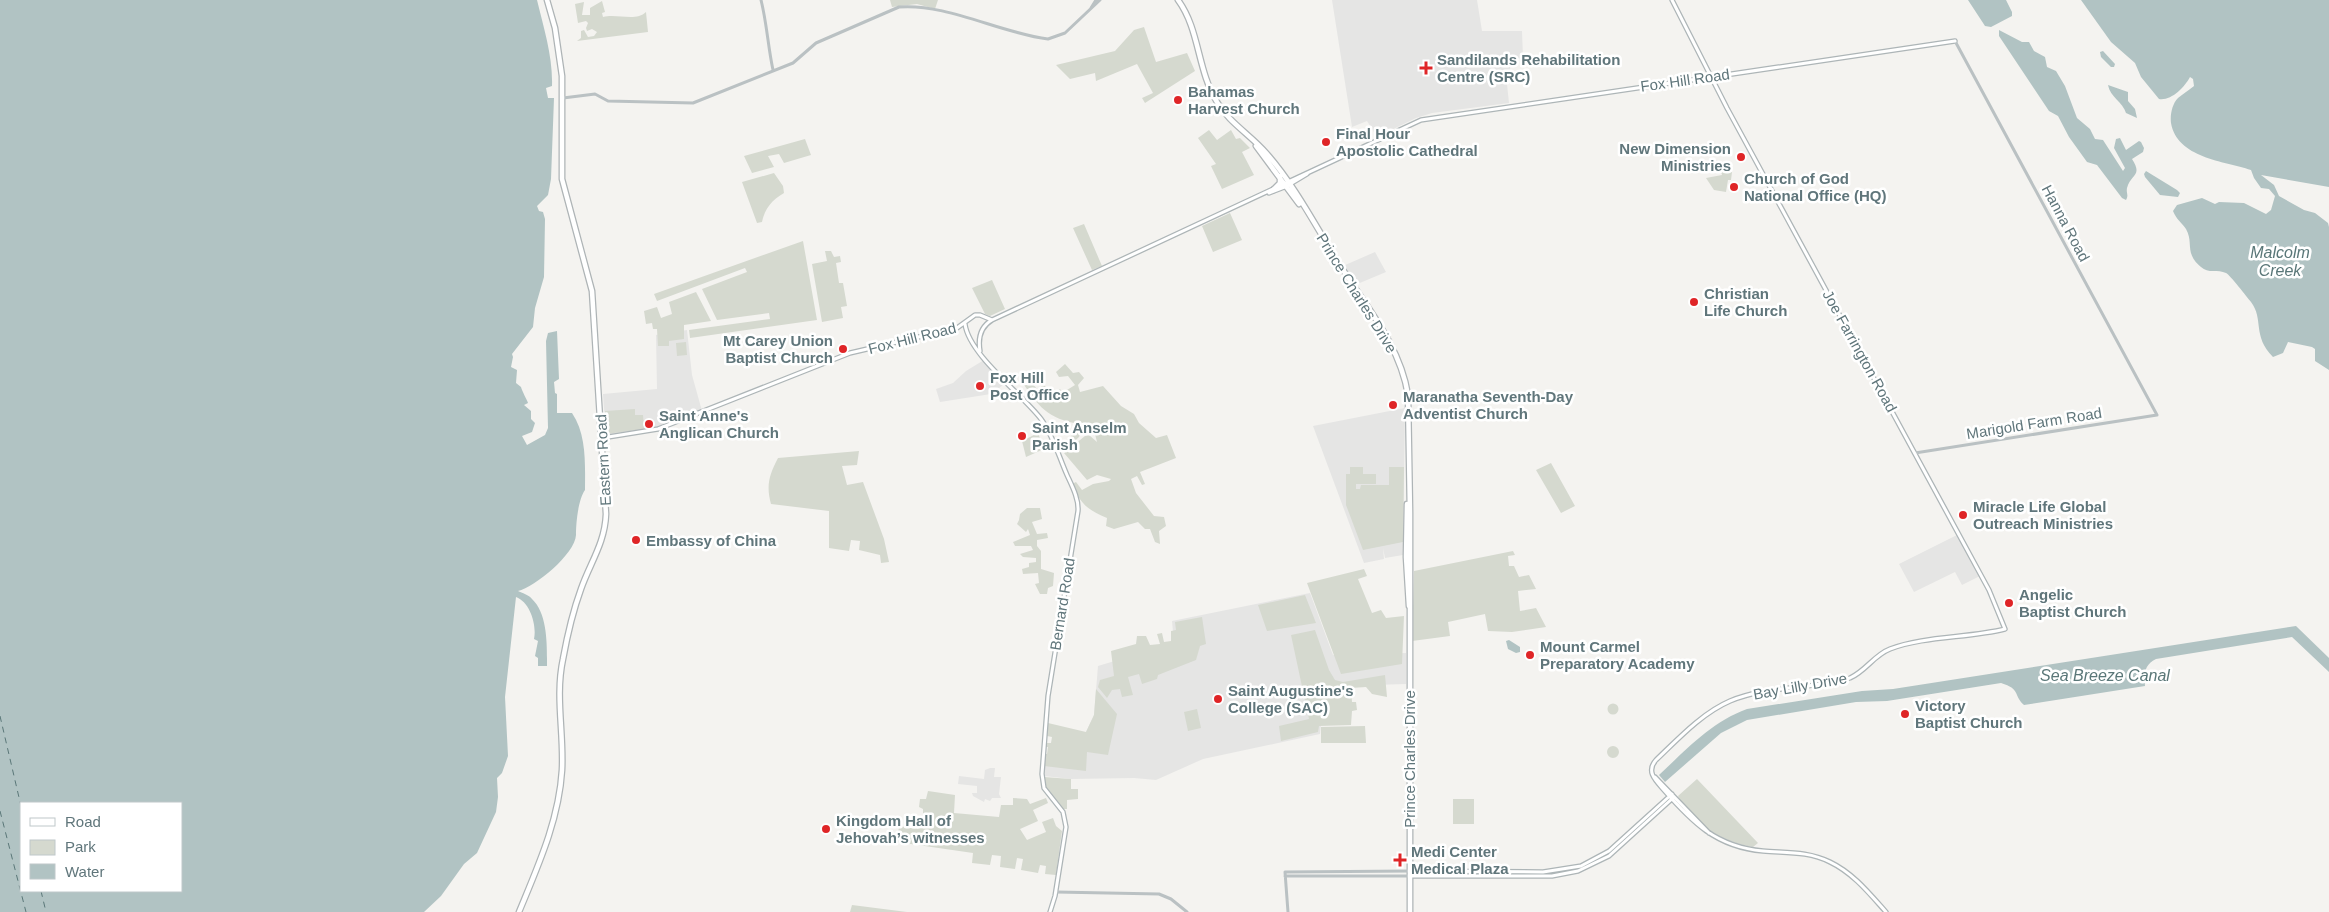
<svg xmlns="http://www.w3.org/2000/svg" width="2329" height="912" font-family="Helvetica,sans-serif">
<rect width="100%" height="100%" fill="#f4f3f0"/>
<path fill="#e5e5e4" d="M 1332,0 L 1477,0 L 1482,31 L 1522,31 L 1523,58 L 1509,60 L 1511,75 L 1506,75 L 1509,103 L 1432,113 L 1416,118 L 1377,137 L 1367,121 L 1352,127 Z
M 1375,252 L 1386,272 L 1355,285 L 1343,266 Z
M 687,330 L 692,375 L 702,411 L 658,427 L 606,435 L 603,394 L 657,389 L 656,335 Z
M 984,360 L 1003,385 L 991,394 L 940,402 L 936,389 L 953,383 L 966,371 Z
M 1405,408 L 1403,555 L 1385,558 L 1383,548 L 1384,559 L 1364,563 L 1313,426 Z
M 1957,535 L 1980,576 L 1962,585 L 1955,572 L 1914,592 L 1899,564 Z
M 1310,593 L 1333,655 L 1406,653 L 1406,684 L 1340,686 L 1322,714 L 1320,734 L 1203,759 L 1156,780 L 1134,778 L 1071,779 L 1044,776 L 1045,759 L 1083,761 L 1086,732 L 1094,715 L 1098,666 L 1174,643 L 1172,621 Z
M 990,768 L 995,768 L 994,777 L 1001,777 L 999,794 L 1001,798 L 992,798 L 990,801 L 985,799 L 984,802 L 973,796 L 972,793 L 977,793 L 977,786 L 958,784 L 959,776 L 984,779 L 985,770 Z"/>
<path fill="#d5d9cf" d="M 890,0 L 938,0 L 935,9 L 917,4 L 892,7 Z
M 602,1 L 605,12 L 602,13 L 603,17 C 616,13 636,22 646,12 L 648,32 L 577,41 L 581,38 L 581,31 L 584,30 L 588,37 L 594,36 L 597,32 L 592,29 L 587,31 L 586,28 L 588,23 L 586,21 L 578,23 L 575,4 L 584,2 L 582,15 L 590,15 L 590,8 Z
M 1144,27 L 1156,62 L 1187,53 L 1195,71 L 1145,103 L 1142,98 L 1153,93 L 1137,64 L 1096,81 L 1095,73 L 1070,79 L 1056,65 L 1115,51 L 1134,30 Z
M 1209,130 L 1217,140 L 1231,130 L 1236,139 L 1240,138 L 1250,148 L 1242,152 L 1254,175 L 1222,189 L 1211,166 L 1216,164 L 1198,138 Z
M 805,139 L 811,155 L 784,163 L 779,154 L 768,156 L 774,167 L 752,173 L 744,156 Z
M 1721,171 L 1732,172 L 1731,180 L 1728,180 L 1726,192 L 1714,190 L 1706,178 L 1722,175 Z
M 774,173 L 783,186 L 784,193 C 772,200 765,208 762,222 L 757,223 L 742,182 Z
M 1230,213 L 1242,240 L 1213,252 L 1202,226 Z
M 1084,224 L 1102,266 L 1092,270 L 1073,228 Z
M 803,241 L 817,320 L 690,338 L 689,330 L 770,319 L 769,313 L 717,320 L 702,289 L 747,272 L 745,268 L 657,301 L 654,294 Z
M 825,251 L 831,251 L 834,257 L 840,256 L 841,262 L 836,263 L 839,283 L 843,283 L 847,306 L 841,307 L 843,318 L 822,322 L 812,264 L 827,261 Z
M 992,280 L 1005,309 L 990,316 L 985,314 L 972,288 Z
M 696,292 L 711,321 L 684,325 L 684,339 L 669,341 L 669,346 L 658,346 L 657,329 L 653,329 L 652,323 L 646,324 L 644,311 L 657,307 L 661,318 L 672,314 L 669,302 Z
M 686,342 L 687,355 L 677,356 L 676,343 Z
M 1065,364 L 1073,373 L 1079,372 L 1084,378 L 1078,385 L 1080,392 L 1103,386 L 1121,406 L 1134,414 L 1139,423 L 1156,438 L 1167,435 L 1176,458 L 1140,472 L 1145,484 L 1142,485 L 1137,476 L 1131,479 L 1136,493 L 1154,516 L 1164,517 L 1166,526 L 1159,531 L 1160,544 L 1155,542 L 1150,529 L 1145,529 L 1138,522 L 1114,529 L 1106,526 L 1107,518 C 1086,509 1081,504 1072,484 L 1076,482 L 1082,490 L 1093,484 L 1109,481 L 1111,479 L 1097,475 L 1087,480 L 1064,453 L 1085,436 L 1089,435 L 1097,442 L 1093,426 C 1086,422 1082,424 1074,423 C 1044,417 1036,402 1020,379 L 1025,374 L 1044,398 L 1041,386 L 1045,386 L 1055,394 L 1060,389 L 1067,398 L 1067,390 L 1075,385 L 1068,376 L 1059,377 L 1056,372 Z
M 635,409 L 635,415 L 643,415 L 644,429 L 606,434 L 605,411 Z
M 1079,428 L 1082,431 L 1079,437 L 1067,448 L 1063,447 L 1063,444 Z
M 1038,433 L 1044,449 L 1026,457 L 1022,441 Z
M 859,451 L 857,465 L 842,466 L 847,485 L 863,482 L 884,539 L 889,562 L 881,563 L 880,555 L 859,550 L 860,541 L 851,540 L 849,551 L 829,548 L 829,511 L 771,504 C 766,486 769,475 778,458 Z
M 1551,463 L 1575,506 L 1561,513 L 1536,470 Z
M 1350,467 L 1363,467 L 1363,474 L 1376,474 L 1376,484 L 1356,484 L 1356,489 L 1360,489 L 1361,485 L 1389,485 L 1389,467 L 1404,467 L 1403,542 L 1363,550 L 1346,505 L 1346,489 L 1353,489 L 1346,489 L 1346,474 L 1350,474 Z
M 1027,508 L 1040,508 L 1042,519 L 1032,522 L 1037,534 L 1047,533 L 1048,538 L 1037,540 L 1037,546 L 1041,551 L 1041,569 L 1054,573 L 1053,586 L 1048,588 L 1047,594 L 1040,594 L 1035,584 L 1039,583 L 1038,573 L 1023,574 L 1022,569 L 1029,567 L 1029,563 L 1036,562 L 1036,558 L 1023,557 L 1020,554 L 1033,550 L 1031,546 L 1015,546 L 1013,542 L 1030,535 L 1028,529 L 1026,532 L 1017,524 L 1019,520 L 1020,514 Z
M 1513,551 L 1515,555 L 1508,556 L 1509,566 L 1514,566 L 1519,577 L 1529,575 L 1536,589 L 1518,591 L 1520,611 L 1536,608 L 1546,627 L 1512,632 L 1488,631 L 1485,614 L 1448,622 L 1450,636 L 1412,641 L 1414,571 Z
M 1364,569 L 1367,576 L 1358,579 L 1372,613 L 1381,610 L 1386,618 L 1404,616 L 1402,664 L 1341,674 L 1307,583 Z
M 1305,595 L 1316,623 L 1267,631 L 1258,605 Z
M 1202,617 L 1206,644 L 1200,646 L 1196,660 L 1158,675 L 1157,679 L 1142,684 L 1139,674 L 1128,677 L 1133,695 L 1122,697 L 1120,689 L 1112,690 L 1107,698 L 1098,687 L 1100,680 L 1114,676 L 1111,651 L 1136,644 L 1137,636 L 1146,636 L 1150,645 L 1160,644 L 1157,634 L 1162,633 L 1164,642 L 1171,641 L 1171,631 L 1176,630 L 1175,622 Z
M 1315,630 L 1329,670 L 1335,680 L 1343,682 L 1385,675 L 1387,697 L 1372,694 L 1366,687 L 1351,688 L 1352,702 L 1356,702 L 1357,710 L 1352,711 L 1351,725 L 1319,726 L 1318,732 L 1281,741 L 1279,726 L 1309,719 L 1291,635 Z
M 1096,689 L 1117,714 L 1108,755 L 1087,752 L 1086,771 L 1044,766 L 1045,754 L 1047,754 L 1048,747 L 1046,747 L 1046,743 L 1051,743 L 1052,737 L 1047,736 L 1048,723 L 1086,732 L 1094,715 Z
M1607.5 709a5.5 5.5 0 1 1 11 0a5.5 5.5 0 1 1-11 0Z
M 1197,709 L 1201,728 L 1188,731 L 1184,712 Z
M 1365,726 L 1366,743 L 1321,743 L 1321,727 Z
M1607 752a6 6 0 1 1 12 0a6 6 0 1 1-12 0Z
M 1044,777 L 1071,779 L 1071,789 L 1078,789 L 1078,799 L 1067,800 L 1067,809 L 1063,809 L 1046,790 Z
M 1697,779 L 1758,843 L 1753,847 C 1724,842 1691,825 1678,796 Z
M 928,791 L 955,795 L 954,813 L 999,817 L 1001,805 L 1013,805 L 1013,798 L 1027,799 L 1030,804 L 1046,798 L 1048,803 L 1033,810 L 1038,821 L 1020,829 L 1027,840 L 1046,832 L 1042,822 L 1053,818 L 1056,826 L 1062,831 L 1056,875 L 1045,874 L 1046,866 L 1040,865 L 1038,873 L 1021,870 L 1023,859 L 1017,858 L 1015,869 L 1000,867 L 1001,856 L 992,855 L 990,865 L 972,863 L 973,853 L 897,842 L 899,826 L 918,829 L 923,823 L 923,809 L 919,807 L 920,799 L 926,799 Z
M 1453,799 L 1474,799 L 1474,824 L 1453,824 Z
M 852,905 L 907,912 L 850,912 Z"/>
<path fill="#b1c3c3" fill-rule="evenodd" d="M 0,0 L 537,0 C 544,29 553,57 552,86 L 546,88 L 548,98 L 554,98 L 551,179 L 548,195 L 537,206 L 539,211 L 543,212 L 545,219 L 544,277 L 535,308 L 533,327 L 512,354 L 513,357 L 511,367 L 517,370 L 516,383 L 521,387 C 522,391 527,400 528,403 L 524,405 L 531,411 L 531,419 L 535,423 L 532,432 L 522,436 L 527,445 L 545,435 L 548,428 L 546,341 L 548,333 L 557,331 L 559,379 L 554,382 L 555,393 L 557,394 L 557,413 L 572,413 C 587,435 585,465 585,490 C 578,500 576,523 576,535 C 575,554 535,587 518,591 C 522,593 529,595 532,599 C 548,614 547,646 547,666 L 538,666 L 538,658 L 535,656 L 538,641 L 534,639 C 537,625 530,602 516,597 L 505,697 L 508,756 L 502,773 L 497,778 L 498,797 L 496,812 L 477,853 L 464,864 L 441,896 L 424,912 L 0,912 ZM 21,803 L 181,803 L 181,891 L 21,891 Z
M 1968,0 L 2006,0 L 2012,12 L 2012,16 L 1991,27 L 1985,26 Z
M 2081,0 L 2329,0 L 2329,187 L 2261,175 L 2274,185 L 2279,196 L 2304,210 L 2315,213 L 2328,223 L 2329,227 L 2329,370 L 2315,361 L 2315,349 L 2312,347 L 2288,342 L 2283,353 L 2273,357 C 2252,336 2264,319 2251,302 C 2247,297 2230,275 2226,273 C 2218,269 2208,274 2201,267 C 2184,253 2194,243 2186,229 C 2182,223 2176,219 2173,211 L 2177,205 L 2202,198 L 2215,204 L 2219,202 L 2244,203 L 2266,214 L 2271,210 L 2275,196 L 2269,189 L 2261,188 L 2254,178 L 2251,170 C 2224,161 2177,158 2171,123 C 2170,115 2172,104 2178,98 C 2183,94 2189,90 2194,86 L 2193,79 L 2190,77 C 2184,88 2171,101 2159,99 L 2141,77 L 2135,63 L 2111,42 Z
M 1999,30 L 2022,42 L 2029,42 L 2034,51 L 2045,57 L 2047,67 L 2056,71 L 2065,86 L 2077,118 L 2090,129 L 2095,139 L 2103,140 L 2123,171 L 2125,168 L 2114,148 L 2116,139 L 2120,138 L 2126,150 L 2139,141 L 2141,142 L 2144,148 L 2143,152 L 2132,159 C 2143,176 2131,174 2127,188 C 2126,193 2129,195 2126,200 L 2122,198 L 2097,165 L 2087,162 L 2069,137 L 2058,116 L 2049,111 L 1999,36 Z
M 2103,51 L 2115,64 L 2114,67 L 2111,67 L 2101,57 L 2100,52 Z
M 2108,85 L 2128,92 L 2128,101 L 2135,109 L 2137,118 L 2126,113 C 2123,102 2110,97 2108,85 Z
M 2146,171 L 2177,190 L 2180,193 L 2178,197 L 2160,195 L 2145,177 L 2144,174 Z
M 2296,626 L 2329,658 L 2329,672 L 2292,637 L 2156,659 C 2144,665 2144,674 2145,686 L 2024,705 C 2013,695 2021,689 2001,683 L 1887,701 L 1856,702 L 1747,720 L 1721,733 L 1665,782 L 1659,775 C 1686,750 1711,722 1747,709 L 1862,691 L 1893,689 Z
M 1509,640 L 1520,647 L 1520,652 L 1516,653 L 1508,649 L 1506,641 Z"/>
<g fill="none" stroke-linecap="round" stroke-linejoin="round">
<path stroke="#5a7778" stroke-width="1" stroke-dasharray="6 5" stroke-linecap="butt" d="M 0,716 L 21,806
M 0,811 L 26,912
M 41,891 L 46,912"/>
<g stroke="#adb5b7" stroke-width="5.5">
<path id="secondary" d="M 1672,0 L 1727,108 L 1989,590 L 2005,629 C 1970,638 1923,636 1890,649 C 1874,655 1866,671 1850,678 C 1812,690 1768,685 1730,701 C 1702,713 1678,739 1656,760 C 1646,771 1655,780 1663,789 C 1692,822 1716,847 1763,851 C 1786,853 1808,851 1830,862 C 1853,873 1869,893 1886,912
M 1269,193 L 1287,186 L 1307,174
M 965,324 C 969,355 1023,395 1041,419 C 1053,435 1059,457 1067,475 C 1072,486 1079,499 1078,511 L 1048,696 L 1042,774 L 1044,788 L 1063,812 L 1066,827 L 1055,896 L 1050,912
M 980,351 C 978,339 980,327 992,320 L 1421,120 L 1955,41
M 602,438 L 658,429 L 850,353 L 957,328 L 975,315 L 980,315 L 992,320
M 1655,777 L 1709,833
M 1410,871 L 1543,872 L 1581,866 L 1609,851 L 1672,794
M 1410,876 L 1552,876 L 1578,871 L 1609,856 L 1674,797"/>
</g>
<g stroke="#aeb4b6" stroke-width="7">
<path id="trunk" d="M 1178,0 C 1200,30 1197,70 1217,102 C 1229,123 1251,135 1267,154 C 1295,186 1315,225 1338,262 C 1364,304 1400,344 1408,395 L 1410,513 L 1410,912
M 1256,146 L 1299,204
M 1273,190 L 1280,183 L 1280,176
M 1407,504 L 1406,557 L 1409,606
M 519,912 C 538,866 559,820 562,770 C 564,733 555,696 563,659 C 567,637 573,611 581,589 C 590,563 605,543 606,514 L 592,291 L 562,179 L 562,76 L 555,28 L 547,0"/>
</g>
<path stroke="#bac1c3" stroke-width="3" d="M 761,0 C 767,24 768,47 773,70
M 1091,8 L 1096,0
M 563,98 L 595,94 L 608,101 L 693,103 L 793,63 L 816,43 L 899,7 C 946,3 1000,33 1048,39 L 1065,33 L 1100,0
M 1915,453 L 2157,415 L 1955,41
M 1285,876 L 1410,876
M 1056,892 L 1159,894 L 1171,899 L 1187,912
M 1288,912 L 1285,872 L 1410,871"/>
<use href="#secondary" stroke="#fff" stroke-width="3"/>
<use href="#trunk" stroke="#fff" stroke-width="4.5"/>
</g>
<g fill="#df2527" stroke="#fff" stroke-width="2">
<path d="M1423.5 60.5h5v5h5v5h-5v5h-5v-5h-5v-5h5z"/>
<circle cx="1178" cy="100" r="5"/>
<circle cx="1326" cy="142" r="5"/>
<circle cx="1741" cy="157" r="5"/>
<circle cx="1734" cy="187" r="5"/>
<circle cx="1694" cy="302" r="5"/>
<circle cx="843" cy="349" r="5"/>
<circle cx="980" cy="386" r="5"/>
<circle cx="1393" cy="405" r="5"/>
<circle cx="649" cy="424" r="5"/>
<circle cx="1022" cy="436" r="5"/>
<circle cx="1963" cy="515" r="5"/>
<circle cx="636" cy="540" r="5"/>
<circle cx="2009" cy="603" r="5"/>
<circle cx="1530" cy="655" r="5"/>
<circle cx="1218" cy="699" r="5"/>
<circle cx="1905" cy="714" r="5"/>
<circle cx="826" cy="829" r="5"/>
<path d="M1397.5 852.5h5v5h5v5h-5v5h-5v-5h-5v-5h5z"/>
</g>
<g text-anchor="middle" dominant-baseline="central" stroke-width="5" stroke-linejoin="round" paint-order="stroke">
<g font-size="15" font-weight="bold" fill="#60767b" stroke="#fff" text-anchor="start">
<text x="1437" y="59">Sandilands Rehabilitation<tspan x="1437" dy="17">Centre (SRC)</tspan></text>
<text x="1188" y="91">Bahamas<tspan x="1188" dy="17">Harvest Church</tspan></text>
<text x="1336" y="133">Final Hour<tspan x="1336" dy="17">Apostolic Cathedral</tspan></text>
<text x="1731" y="148" text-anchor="end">New Dimension<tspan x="1731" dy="17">Ministries</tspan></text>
<text x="1744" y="178">Church of God<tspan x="1744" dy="17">National Office (HQ)</tspan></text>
<text x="1704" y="293">Christian<tspan x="1704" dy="17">Life Church</tspan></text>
<text x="833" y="340" text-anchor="end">Mt Carey Union<tspan x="833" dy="17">Baptist Church</tspan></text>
<text x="990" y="377">Fox Hill<tspan x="990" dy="17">Post Office</tspan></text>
<text x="1403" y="396">Maranatha Seventh-Day<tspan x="1403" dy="17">Adventist Church</tspan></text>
<text x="659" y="415">Saint Anne's<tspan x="659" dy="17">Anglican Church</tspan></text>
<text x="1032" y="427">Saint Anselm<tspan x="1032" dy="17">Parish</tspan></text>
<text x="1973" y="506">Miracle Life Global<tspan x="1973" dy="17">Outreach Ministries</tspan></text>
<text x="646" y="540">Embassy of China</text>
<text x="2019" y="594">Angelic<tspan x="2019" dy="17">Baptist Church</tspan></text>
<text x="1540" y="646">Mount Carmel<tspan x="1540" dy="17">Preparatory Academy</tspan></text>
<text x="1228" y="690">Saint Augustine's<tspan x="1228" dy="17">College (SAC)</tspan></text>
<text x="1915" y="705">Victory<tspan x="1915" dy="17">Baptist Church</tspan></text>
<text x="836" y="820">Kingdom Hall of<tspan x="836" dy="17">Jehovah’s witnesses</tspan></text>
<text x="1411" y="851">Medi Center<tspan x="1411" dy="17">Medical Plaza</tspan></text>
</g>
<g font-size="15" fill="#60767b" stroke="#fff">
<text transform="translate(1685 80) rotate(-8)">Fox Hill Road</text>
<text transform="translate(2066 223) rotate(62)">Hanna Road</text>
<text transform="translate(1357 293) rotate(58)">Prince Charles Drive</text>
<text transform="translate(912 338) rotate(-14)">Fox Hill Road</text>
<text transform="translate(1860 351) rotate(61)">Joe Farrington Road</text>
<text transform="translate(2034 423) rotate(-9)">Marigold Farm Road</text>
<text transform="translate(603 460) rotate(-93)">Eastern Road</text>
<text transform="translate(1062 604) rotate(-81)">Bernard Road</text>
<text transform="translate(1800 686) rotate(-10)">Bay Lilly Drive</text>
<text transform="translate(1409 759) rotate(-90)">Prince Charles Drive</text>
</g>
<g font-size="16" font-style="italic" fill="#5a7778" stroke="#fff">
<text x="2280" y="252">Malcolm<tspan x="2280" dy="18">Creek</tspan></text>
<text x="2105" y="675">Sea Breeze Canal</text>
</g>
</g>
<rect x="20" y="802" width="162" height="90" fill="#ffffff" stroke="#bfc8ca"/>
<rect x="30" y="818" width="25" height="8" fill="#ffffff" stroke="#bfc8ca"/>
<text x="65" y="827" font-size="15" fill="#60767b">Road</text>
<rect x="30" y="840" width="25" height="15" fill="#d5d9cf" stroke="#bfc8ca"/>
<text x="65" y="852" font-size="15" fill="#60767b">Park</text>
<rect x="30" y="864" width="25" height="15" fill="#b1c3c3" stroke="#bfc8ca"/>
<text x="65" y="877" font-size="15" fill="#60767b">Water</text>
</svg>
